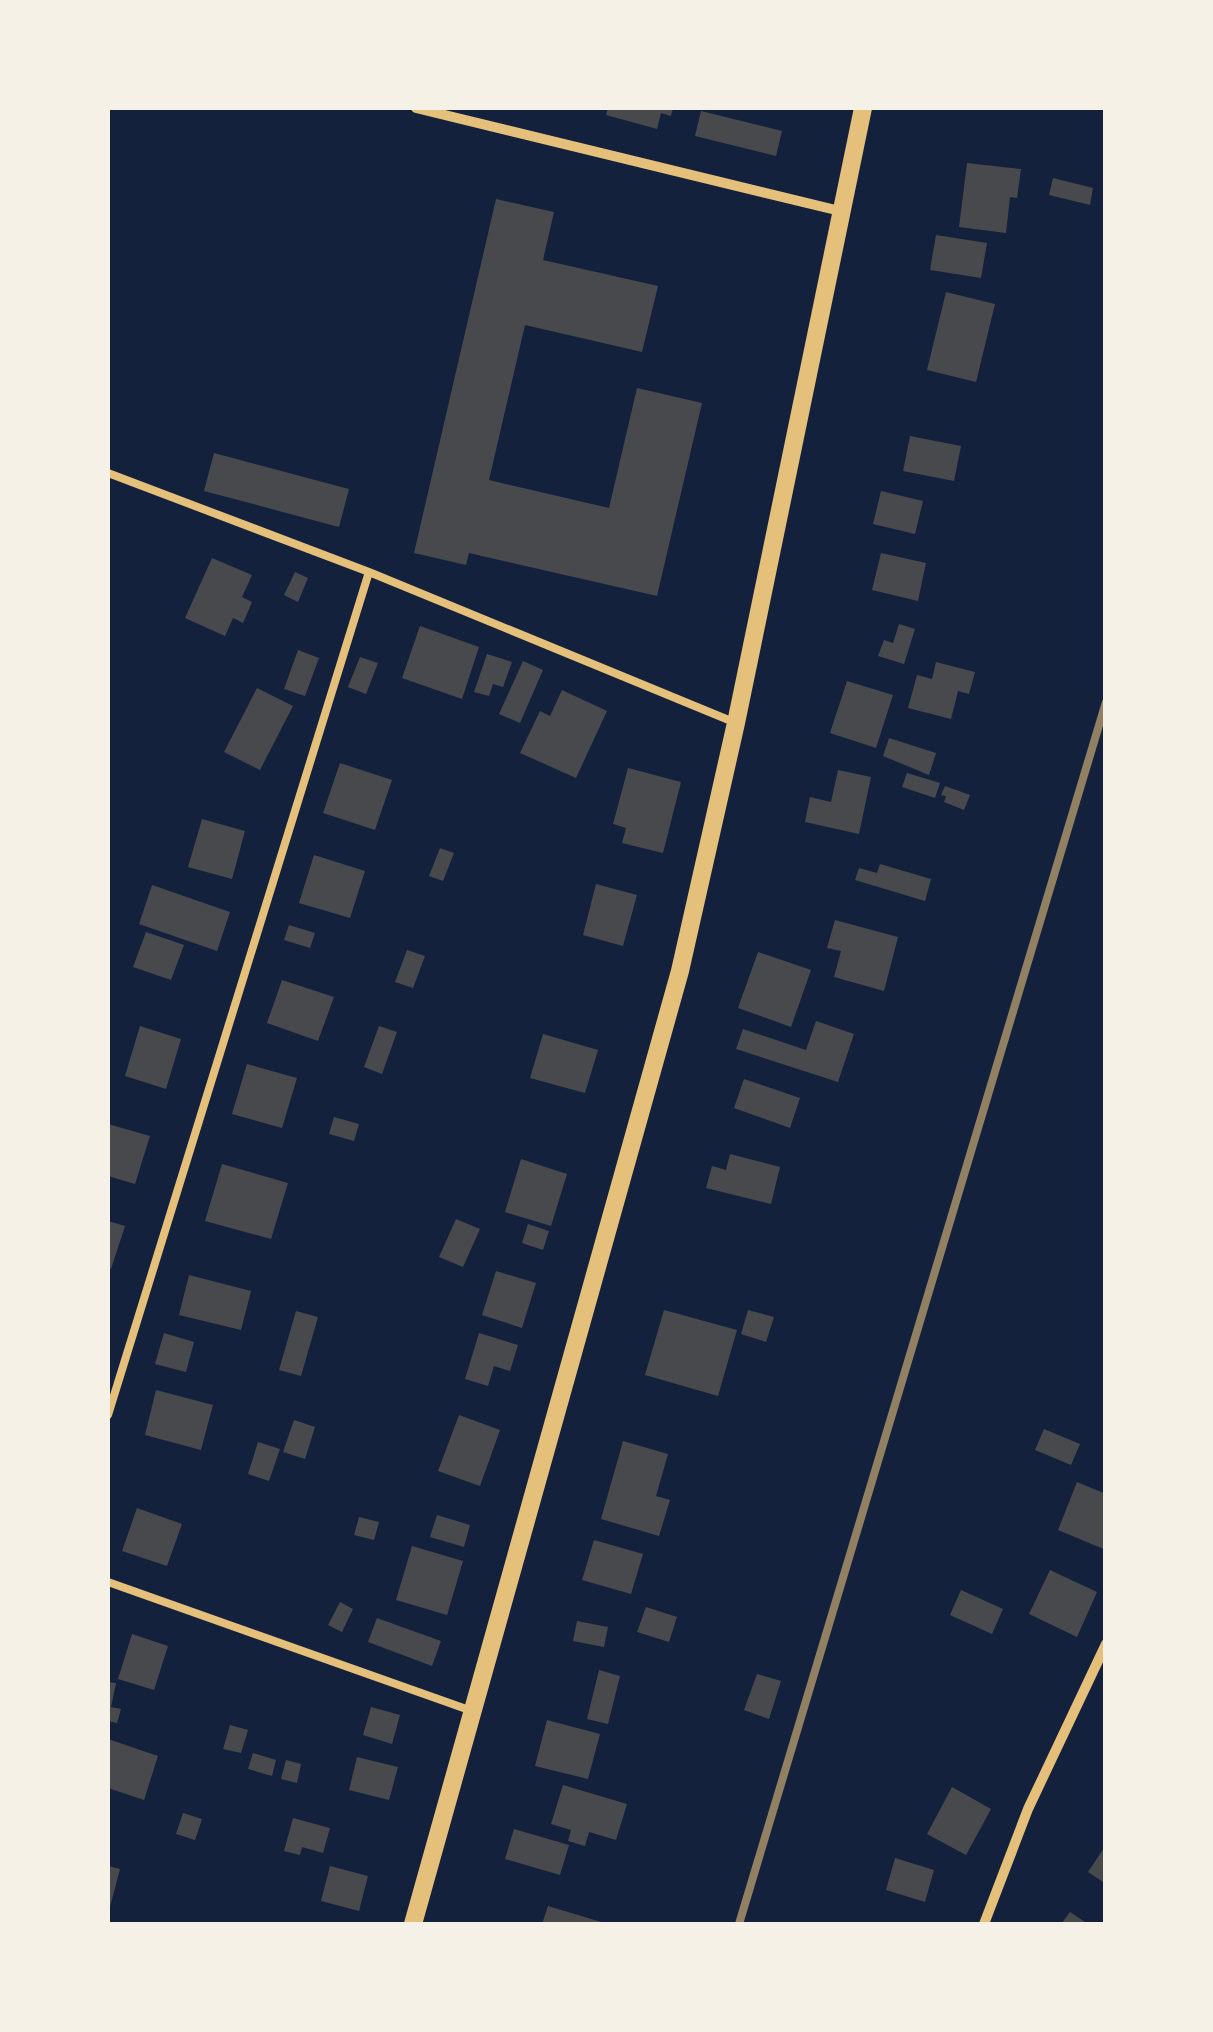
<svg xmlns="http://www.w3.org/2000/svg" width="1213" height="2032" font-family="Barlow,sans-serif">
<rect width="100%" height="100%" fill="#14213d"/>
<path fill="#48494c" d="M 608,108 L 673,108 L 671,116 L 661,113 L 657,129 L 606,115 Z
M 701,111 L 782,131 L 776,156 L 695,136 Z
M 967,163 L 1021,169 L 1017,198 L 1010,197 L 1006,233 L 959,227 Z
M 1053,178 L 1093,188 L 1090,205 L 1049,195 Z
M 496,199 L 554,212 L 543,260 L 658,286 L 642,352 L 525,325 L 489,480 L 609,508 L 637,388 L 702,403 L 657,596 L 469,553 L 466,565 L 414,553 Z
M 936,235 L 987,243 L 981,278 L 930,270 Z
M 946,292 L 995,304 L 976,382 L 927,370 Z
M 910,436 L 961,446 L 954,481 L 903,471 Z
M 214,453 L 349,489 L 339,527 L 204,491 Z
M 881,491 L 923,501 L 915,534 L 873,524 Z
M 881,553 L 926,563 L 918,601 L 872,590 Z
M 212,558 L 252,575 L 242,597 L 252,602 L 243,623 L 233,618 L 225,636 L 185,618 Z
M 295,572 L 308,578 L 298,602 L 284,595 Z
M 899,624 L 915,629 L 904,664 L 878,656 L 884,640 L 893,643 Z
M 420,626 L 479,647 L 462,699 L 402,678 Z
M 298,650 L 319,658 L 305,696 L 284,689 Z
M 487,654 L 512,662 L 503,687 L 493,684 L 489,696 L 474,692 Z
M 360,657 L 378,663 L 366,694 L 348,687 Z
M 523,661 L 543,670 L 520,723 L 499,714 Z
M 936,662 L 975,672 L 969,694 L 958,691 L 951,719 L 908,708 L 917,675 L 932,679 Z
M 847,681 L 893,695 L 876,748 L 830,733 Z
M 257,688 L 293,706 L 260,770 L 224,752 Z
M 562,690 L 607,711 L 576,778 L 520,753 L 540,711 L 550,716 Z
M 889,738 L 936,753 L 929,775 L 883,756 Z
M 340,763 L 392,780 L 375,830 L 323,813 Z
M 628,768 L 681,782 L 663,853 L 622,843 L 626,828 L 613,824 Z
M 838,770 L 871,777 L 859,834 L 805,822 L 810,797 L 831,802 Z
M 907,773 L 940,783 L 935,798 L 902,787 Z
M 945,786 L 970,795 L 964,810 L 944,802 L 946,796 L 941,795 Z
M 202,819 L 245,831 L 232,879 L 188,867 Z
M 440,848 L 454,853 L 443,881 L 429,876 Z
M 314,855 L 365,871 L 350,918 L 299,903 Z
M 880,864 L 931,879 L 925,901 L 855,880 L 859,868 L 877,873 Z
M 596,884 L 637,895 L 623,946 L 583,935 Z
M 152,885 L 230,912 L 217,951 L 139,924 Z
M 835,920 L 898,937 L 884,991 L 834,977 L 841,951 L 827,948 Z
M 289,925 L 315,933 L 310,948 L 284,940 Z
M 146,932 L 184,945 L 171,980 L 133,967 Z
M 407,950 L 425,956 L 413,988 L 395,982 Z
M 758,952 L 811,970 L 791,1027 L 738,1008 Z
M 282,980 L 334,997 L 318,1041 L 267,1023 Z
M 816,1021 L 854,1034 L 838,1082 L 736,1049 L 743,1029 L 806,1050 Z
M 140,1026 L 181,1039 L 166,1089 L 125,1076 Z
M 379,1026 L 397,1032 L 382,1074 L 364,1067 Z
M 543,1034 L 598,1050 L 585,1093 L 530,1078 Z
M 247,1064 L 297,1078 L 282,1128 L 232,1114 Z
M 744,1079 L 800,1098 L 790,1128 L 734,1108 Z
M 334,1117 L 359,1124 L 354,1141 L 329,1134 Z
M 108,1124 L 150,1136 L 135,1184 L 108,1176 Z
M 730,1154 L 780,1167 L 771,1204 L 706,1188 L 712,1166 L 726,1170 Z
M 521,1159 L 567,1174 L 551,1226 L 505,1212 Z
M 222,1164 L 288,1183 L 271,1239 L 205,1221 Z
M 456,1219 L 480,1229 L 463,1267 L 439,1257 Z
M 108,1221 L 125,1226 L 111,1269 L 108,1268 Z
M 528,1224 L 549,1231 L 543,1250 L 522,1243 Z
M 496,1271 L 536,1283 L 522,1328 L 482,1315 Z
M 189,1275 L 251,1291 L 241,1330 L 179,1315 Z
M 664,1310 L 737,1330 L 718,1396 L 645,1375 Z
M 748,1310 L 774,1317 L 766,1342 L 741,1334 Z
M 296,1311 L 318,1317 L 301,1376 L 279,1370 Z
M 164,1333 L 194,1342 L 186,1372 L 155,1364 Z
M 479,1333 L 518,1345 L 510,1371 L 494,1366 L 488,1386 L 465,1379 Z
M 156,1390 L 213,1405 L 201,1450 L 145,1435 Z
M 459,1415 L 500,1430 L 480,1486 L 438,1471 Z
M 294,1420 L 315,1427 L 305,1459 L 283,1452 Z
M 1044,1429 L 1080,1444 L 1071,1465 L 1035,1450 Z
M 623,1441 L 668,1454 L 656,1496 L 670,1500 L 659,1536 L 601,1519 Z
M 258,1442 L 280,1449 L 269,1481 L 248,1474 Z
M 1077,1482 L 1106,1494 L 1106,1550 L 1058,1530 Z
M 137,1508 L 182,1524 L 167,1566 L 122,1551 Z
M 437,1515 L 470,1525 L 464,1547 L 430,1537 Z
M 359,1517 L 379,1522 L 374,1540 L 354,1535 Z
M 594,1540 L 643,1554 L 631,1594 L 582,1580 Z
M 412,1546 L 463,1561 L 447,1615 L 396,1600 Z
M 1050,1570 L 1097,1592 L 1077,1637 L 1029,1614 Z
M 961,1590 L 1003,1609 L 992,1634 L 950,1615 Z
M 340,1602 L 353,1609 L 342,1632 L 328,1625 Z
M 646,1607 L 677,1617 L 669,1642 L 637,1632 Z
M 377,1618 L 441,1641 L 432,1666 L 368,1642 Z
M 577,1621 L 608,1627 L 604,1647 L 573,1641 Z
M 132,1634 L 168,1646 L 154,1690 L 118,1679 Z
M 599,1670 L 620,1676 L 608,1724 L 587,1719 Z
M 757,1674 L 781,1681 L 769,1719 L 744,1710 Z
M 108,1682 L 116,1683 L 111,1707 L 121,1709 L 117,1723 L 108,1721 Z
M 371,1707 L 400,1715 L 392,1744 L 363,1735 Z
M 547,1720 L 600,1734 L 588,1779 L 535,1766 Z
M 230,1725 L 248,1730 L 241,1753 L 223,1749 Z
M 108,1739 L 158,1756 L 144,1800 L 108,1788 Z
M 253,1753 L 276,1760 L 272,1776 L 248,1769 Z
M 357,1757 L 398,1767 L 389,1800 L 349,1790 Z
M 286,1760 L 301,1764 L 297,1783 L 281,1779 Z
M 563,1785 L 627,1804 L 616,1840 L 589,1832 L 585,1846 L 568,1841 L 571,1830 L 551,1824 Z
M 952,1787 L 991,1809 L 966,1855 L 927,1834 Z
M 183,1813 L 202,1819 L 195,1840 L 176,1834 Z
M 293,1818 L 330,1828 L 323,1853 L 302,1847 L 300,1855 L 284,1851 Z
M 514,1829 L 569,1845 L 560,1875 L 505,1859 Z
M 1106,1845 L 1106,1884 L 1088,1872 Z
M 895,1858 L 934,1870 L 925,1902 L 886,1890 Z
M 108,1866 L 120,1869 L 109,1911 L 108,1911 Z
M 330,1866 L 368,1876 L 359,1911 L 321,1901 Z
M 548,1906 L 608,1924 L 542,1924 Z
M 1070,1912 L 1088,1924 L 1061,1924 Z"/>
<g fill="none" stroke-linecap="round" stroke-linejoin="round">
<path stroke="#e5c07b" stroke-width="8" d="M 108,473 L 369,572 L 736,723
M 108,1415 L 369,572
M 108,1582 L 472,1711"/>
<path stroke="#e5c07b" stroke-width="10" d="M 416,108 L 840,211
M 984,1924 L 1028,1809 L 1106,1644"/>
<path stroke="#e5c07b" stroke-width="18" d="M 413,1924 L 680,971 L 736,723 L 863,108"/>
<path stroke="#918062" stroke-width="8" d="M 739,1924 L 1106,702"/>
</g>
<rect width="1213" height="2032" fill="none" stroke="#f6f1e7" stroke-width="220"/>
</svg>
